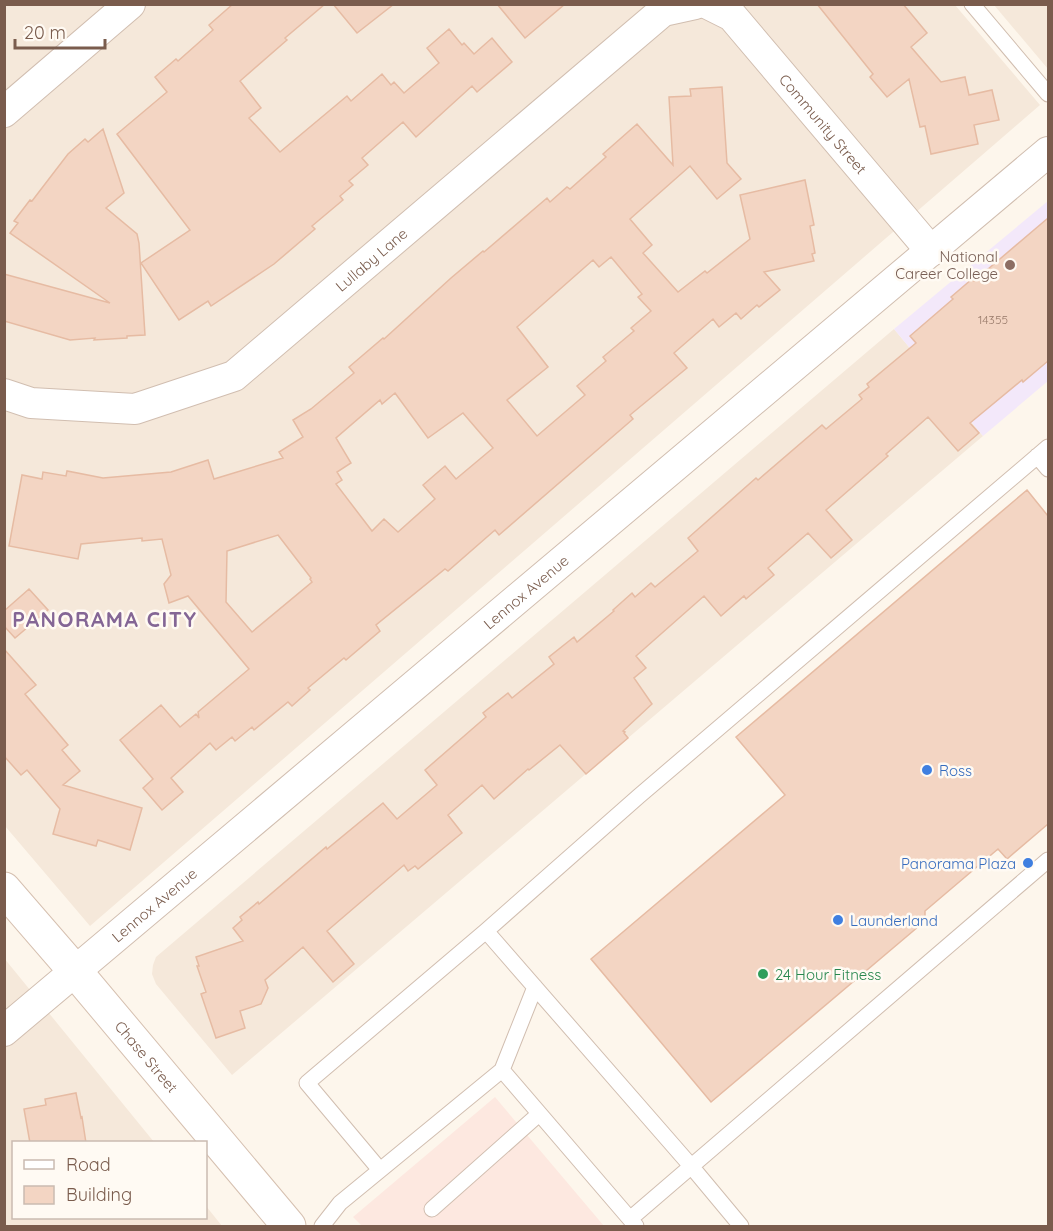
<svg xmlns="http://www.w3.org/2000/svg" width="1053" height="1231" font-family="Quicksand,sans-serif">
<rect width="100%" height="100%" fill="#fdf6ec"/>
<path fill="#f5e8da" d="M 4,5 L 955,5 L 1040,105 L 90,926 L 5,826 Z
M 994,5 L 1048,5 L 1048,69 Z
M 894,329 L 983,436 L 232,1075 L 156,984 L 152,974 L 153,965 L 156,957 Z
M 4,958 L 154,1142 L 14,1142 L 14,1218 L 206,1218 L 206,1206 L 222,1226 L 5,1226 Z"/>
<path fill="#fde8e0" d="M 495,1097 L 604,1226 L 362,1226 L 353,1217 Z"/>
<path fill="#f3e8fa" d="M 1048,201 L 1048,381 L 983,436 L 894,329 Z"/>
<path fill="#f3d5c3" stroke="#e6bba3" stroke-width="1.5" fill-rule="evenodd" d="M 233,4 L 325,4 L 285,38 L 287,40 L 240,81 L 261,108 L 249,118 L 280,152 L 347,96 L 351,101 L 382,74 L 391,85 L 394,82 L 404,93 L 439,63 L 427,48 L 449,29 L 462,45 L 464,43 L 474,54 L 492,38 L 512,62 L 477,92 L 472,86 L 416,137 L 403,122 L 362,158 L 368,165 L 349,181 L 353,185 L 340,196 L 343,200 L 312,226 L 315,229 L 274,264 L 211,306 L 208,301 L 179,320 L 141,263 L 190,230 L 117,134 L 167,92 L 155,77 L 176,59 L 178,61 L 213,30 L 209,25 Z
M 333,4 L 394,4 L 357,33 Z
M 497,4 L 565,4 L 525,38 Z
M 817,4 L 903,4 L 927,33 L 911,47 L 941,82 L 965,77 L 969,95 L 992,90 L 999,120 L 974,125 L 978,144 L 931,154 L 925,126 L 920,127 L 909,79 L 887,97 L 870,77 L 873,74 Z
M 722,87 L 727,163 L 741,179 L 717,199 L 690,166 L 630,219 L 652,245 L 643,253 L 678,292 L 705,271 L 707,273 L 750,239 L 740,195 L 805,180 L 814,225 L 810,226 L 815,253 L 812,254 L 814,261 L 764,272 L 780,290 L 759,307 L 757,305 L 741,319 L 736,313 L 719,327 L 713,319 L 674,353 L 687,368 L 630,415 L 633,419 L 499,535 L 495,530 L 448,571 L 445,569 L 376,625 L 380,631 L 346,660 L 344,658 L 308,688 L 310,690 L 292,706 L 288,702 L 254,730 L 252,727 L 235,741 L 232,737 L 216,750 L 210,743 L 171,778 L 183,792 L 162,810 L 143,788 L 153,779 L 120,740 L 161,705 L 180,727 L 196,714 L 199,718 L 198,712 L 249,669 L 188,596 L 169,603 L 164,584 L 171,575 L 162,539 L 142,541 L 142,538 L 81,544 L 78,559 L 9,546 L 22,475 L 42,479 L 43,472 L 66,476 L 67,471 L 103,478 L 171,472 L 208,460 L 214,479 L 283,458 L 279,452 L 303,437 L 293,420 L 311,409 L 354,373 L 349,367 L 383,338 L 384,339 L 451,278 L 483,251 L 484,252 L 547,198 L 550,202 L 567,187 L 570,189 L 606,157 L 603,154 L 637,124 L 673,165 L 669,97 L 691,96 L 690,89 ZM 611,257 L 642,294 L 638,297 L 651,311 L 631,328 L 634,331 L 603,357 L 606,361 L 577,386 L 585,395 L 537,436 L 507,400 L 548,367 L 517,327 L 593,260 L 599,267 ZM 395,393 L 428,438 L 463,413 L 493,448 L 456,479 L 445,466 L 423,485 L 435,499 L 398,532 L 384,519 L 372,531 L 336,484 L 342,480 L 337,472 L 351,463 L 336,438 L 380,400 L 382,404 ZM 278,535 L 311,578 L 310,579 L 312,582 L 252,632 L 226,602 L 227,551 Z
M 103,129 L 124,193 L 106,208 L 137,234 L 139,243 L 145,335 L 127,336 L 127,338 L 94,340 L 95,338 L 70,340 L 4,321 L 4,274 L 110,303 L 10,233 L 18,223 L 14,221 L 30,200 L 32,201 L 68,154 L 85,139 L 88,142 Z
M 1048,218 L 1048,361 L 1023,382 L 1022,380 L 970,423 L 979,433 L 958,451 L 928,417 L 886,454 L 888,456 L 826,510 L 852,540 L 831,558 L 808,533 L 768,568 L 774,575 L 746,599 L 744,596 L 721,616 L 704,596 L 636,656 L 646,668 L 634,678 L 652,704 L 623,731 L 625,732 L 624,733 L 628,738 L 586,774 L 560,745 L 529,770 L 528,769 L 494,799 L 482,785 L 448,815 L 462,833 L 418,869 L 415,866 L 408,871 L 404,865 L 327,931 L 354,964 L 333,982 L 303,947 L 265,980 L 268,988 L 261,1004 L 240,1011 L 245,1028 L 216,1038 L 201,994 L 206,992 L 197,966 L 199,966 L 196,957 L 243,941 L 233,928 L 242,920 L 240,917 L 258,902 L 259,904 L 326,847 L 327,849 L 383,803 L 397,819 L 437,785 L 425,770 L 486,717 L 483,713 L 508,693 L 512,698 L 554,664 L 549,657 L 574,637 L 577,642 L 614,611 L 613,610 L 632,593 L 635,597 L 651,583 L 655,587 L 698,551 L 688,538 L 756,478 L 758,480 L 822,425 L 826,429 L 862,399 L 859,395 L 869,387 L 867,384 L 916,343 L 910,336 L 953,299 L 951,297 L 972,279 L 974,281 Z
M 1027,490 L 1048,516 L 1048,824 L 1007,859 L 998,849 L 925,911 L 925,921 L 711,1102 L 591,959 L 785,795 L 736,737 Z
M 29,589 L 48,610 L 15,638 L 4,626 L 4,611 Z
M 4,649 L 36,685 L 25,694 L 68,745 L 62,750 L 80,771 L 63,785 L 142,808 L 130,850 L 98,840 L 96,846 L 53,834 L 60,809 L 27,770 L 21,775 L 4,756 Z
M 76,1093 L 81,1118 L 82,1117 L 86,1143 L 30,1143 L 24,1109 L 46,1105 L 45,1099 Z"/>
<g fill="none" stroke-linecap="round" stroke-linejoin="round">
<g stroke="#d1beb0" stroke-width="17">
<path id="lane" d="M 972,4 L 1048,94
M 1037,456 L 1048,469
M 486,931 L 691,1166 L 741,1226
M 502,1070 L 636,1226
M 380,1170 L 307,1083 L 486,931 L 639,796 L 1048,447
M 432,1209 L 539,1114
M 630,1219 L 1048,860
M 322,1226 L 340,1203 L 502,1070 L 535,987"/>
</g>
<g stroke="#d1beb0" stroke-width="32">
<g id="street">
<path id="s1" d="M 708,4 L 732,16 L 931,251"/>
<path d="M 4,112 L 130,4"/>
<path id="s2" d="M 4,394 L 31,403 L 135,409 L 234,376 L 663,11 L 695,4"/>
<path id="s3" d="M 4,1031 L 1048,152"/>
</g>
</g>
<g stroke="#d6c0b0" stroke-width="35">
<g id="secondary">
<path id="s4" d="M 4,889 L 75,971 L 289,1226"/>
</g>
</g>
<use href="#lane" stroke="#fff" stroke-width="15"/>
<use href="#street" stroke="#fff" stroke-width="30"/>
<use href="#secondary" stroke="#fff" stroke-width="33"/>
</g>
<circle fill="#8d6e63" stroke="#fffaf3" stroke-width="2" cx="1010" cy="265" r="6"/>
<g fill="#3f7fe0" stroke="#fffaf3" stroke-width="2">
<circle cx="927" cy="770" r="6"/>
<circle cx="1028" cy="863" r="6"/>
<circle cx="838" cy="920" r="6"/>
</g>
<circle fill="#2e9e5b" stroke="#fffaf3" stroke-width="2" cx="763" cy="974" r="6"/>
<g text-anchor="middle" dominant-baseline="central" stroke-width="5" stroke-linejoin="round" paint-order="stroke">
<g font-size="12" fill="#987a6a">
<text x="993" y="319">14355</text>
</g>
<g font-size="15" fill="#7a5c4d" stroke="#fffaf3">
<text stroke="none"><textPath href="#s1" startOffset="168">Community Street</textPath></text>
<text stroke="none"><textPath href="#s2" startOffset="417">Lullaby Lane</textPath></text>
<text stroke="none"><textPath href="#s3" startOffset="682">Lennox Avenue</textPath></text>
<text stroke="none"><textPath href="#s3" startOffset="196">Lennox Avenue</textPath></text>
<text stroke="none"><textPath href="#s4" startOffset="220">Chase Street</textPath></text>
</g>
<g font-size="15" fill="#785e54" stroke="#fffaf3" text-anchor="end">
<text x="998" y="256">National<tspan x="998" dy="17">Career College</tspan></text>
</g>
<g font-size="15" fill="#366cbe" stroke="#fffaf3" text-anchor="start">
<text x="939" y="770">Ross</text>
<text x="1016" y="863" text-anchor="end">Panorama Plaza</text>
<text x="850" y="920">Launderland</text>
</g>
<g font-size="15" fill="#27864d" stroke="#fffaf3" text-anchor="start">
<text x="775" y="974">24 Hour Fitness</text>
</g>
<g font-size="21" font-weight="bold" letter-spacing="1.5" fill="#846695" stroke="#fffaf3">
<text x="105" y="619">PANORAMA CITY</text>
</g>
</g>
<rect width="1053" height="1231" fill="none" stroke="#7a5c4d" stroke-width="12"/>
<rect x="12" y="1141" width="195" height="78" fill="#fffaf3" stroke="#cabbb1" stroke-width="1.5"/>
<rect x="24" y="1160" width="30" height="9" fill="#ffffff" stroke="#cabbb1" stroke-width="1.5"/>
<text x="66" y="1171" font-size="18" fill="#7a5c4d">Road</text>
<rect x="24" y="1186" width="30" height="18" fill="#f3d5c3" stroke="#cabbb1" stroke-width="1.5"/>
<text x="66" y="1201" font-size="18" fill="#7a5c4d">Building</text>
<path d="M15 39v9h90v-9" fill="none" stroke="#7a5c4d" stroke-width="3"/>
<text x="24" y="39" font-size="18" fill="#7a5c4d" stroke="#fffaf3" stroke-width="4.5" paint-order="stroke">20 m</text>
</svg>
